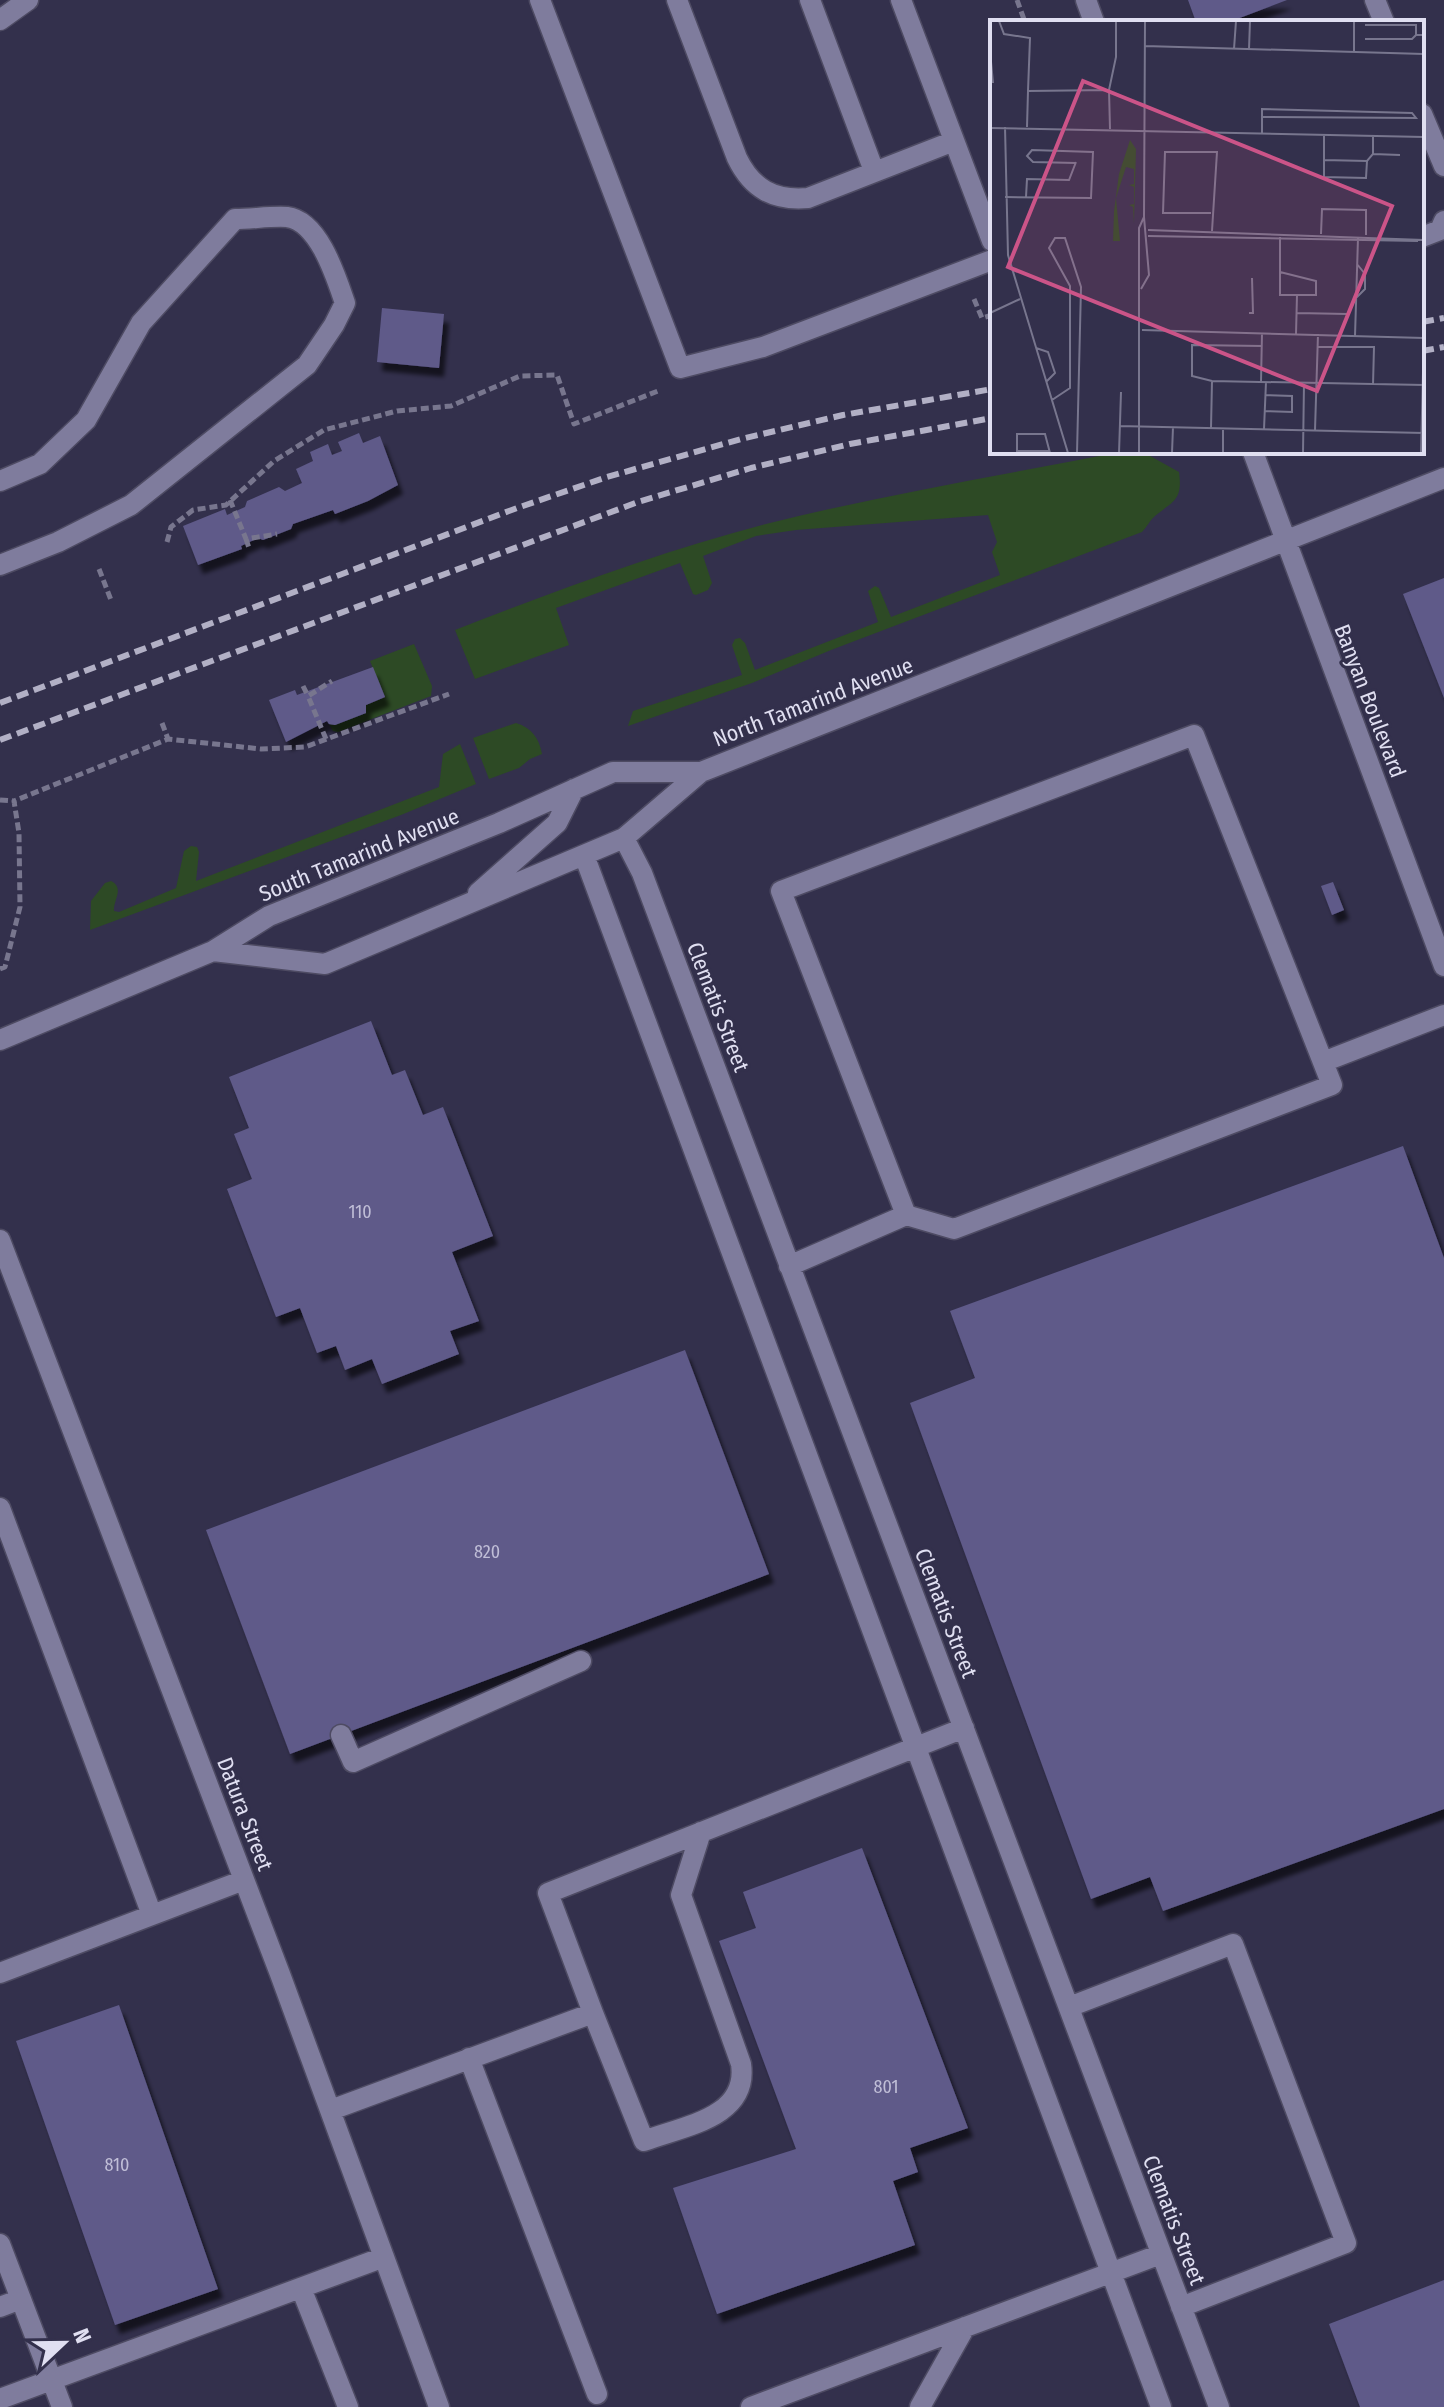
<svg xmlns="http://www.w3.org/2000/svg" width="1444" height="2407" font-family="'Fira Sans Condensed',sans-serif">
<defs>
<filter id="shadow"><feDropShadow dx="5" dy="9" stdDeviation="2" flood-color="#0009"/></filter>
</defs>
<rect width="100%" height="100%" fill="#33304c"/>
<path fill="#2d4a25" d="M 1120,452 L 1143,452 L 1179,472 C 1183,501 1173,501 1155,516 C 1150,520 1147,527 1142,532 L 831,650 L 752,683 L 628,726 L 633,711 L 742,675 L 732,645 L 735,639 L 740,638 L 745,643 L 755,670 L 878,622 L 868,591 L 875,586 L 879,588 L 891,617 L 1000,575 L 992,552 L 997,542 L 988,515 L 796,530 L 756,536 L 703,556 L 712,583 L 708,590 L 696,595 L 693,594 L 680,563 L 556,608 L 569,645 L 475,679 L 455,630 C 558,590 662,551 770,523 C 886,494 1003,475 1120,452 Z
M 414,644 L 432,686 L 431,696 L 338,732 L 333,731 L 329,724 L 335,725 L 366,713 L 366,705 L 385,697 L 370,661 Z
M 516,723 C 532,728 539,738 542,754 L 530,759 L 519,768 L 489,779 L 473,738 Z
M 460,744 L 476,784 L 401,815 L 90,930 L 91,901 L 105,883 L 111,881 C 125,888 113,900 114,911 L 119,912 L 176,888 L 184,851 L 191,846 L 197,847 L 199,852 L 196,881 L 439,787 L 443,754 Z"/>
<path fill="#5f5a89" filter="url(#shadow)" d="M 1188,0 L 1287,0 L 1229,22 L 1196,22 Z
M 382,308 L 444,314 L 439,368 L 377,362 Z
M 359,433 L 363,443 L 380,436 L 398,485 L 368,501 L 335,514 L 333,510 L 293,524 L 291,529 L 263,540 L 258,538 L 241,546 L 242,549 L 198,565 L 183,526 L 225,509 L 227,515 L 245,507 L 247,501 L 279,487 L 285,491 L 302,483 L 296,469 L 313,461 L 310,452 L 328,444 L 332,455 L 342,451 L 338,442 Z
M 1444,578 L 1444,698 L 1403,594 Z
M 373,667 L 385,697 L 366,705 L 366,713 L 335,725 L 329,724 L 327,721 L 286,742 L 269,700 L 295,690 L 297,695 Z
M 1333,882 L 1344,910 L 1332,915 L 1321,886 Z
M 371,1021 L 392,1075 L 405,1070 L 423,1115 L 443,1107 L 493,1236 L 452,1252 L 479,1321 L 450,1331 L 459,1354 L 382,1384 L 372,1359 L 345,1370 L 336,1346 L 317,1353 L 300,1308 L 276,1317 L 227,1189 L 252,1179 L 234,1134 L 249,1128 L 229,1077 Z
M 1403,1146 L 1444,1258 L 1444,1809 L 1163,1911 L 1150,1877 L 1091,1899 L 910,1403 L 975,1378 L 950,1311 Z
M 685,1350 L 769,1574 L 290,1754 L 206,1530 Z
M 862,1848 L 968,2128 L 910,2148 L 918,2172 L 893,2181 L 915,2245 L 717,2314 L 673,2188 L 796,2149 L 719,1941 L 756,1928 L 743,1892 Z
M 119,2005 L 218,2289 L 115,2325 L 16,2041 Z
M 1444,2280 L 1444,2407 L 1360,2407 L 1329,2324 Z"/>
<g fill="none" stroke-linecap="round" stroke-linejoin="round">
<g stroke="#4e4b63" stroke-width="23">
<path id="minor" d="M 540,0 L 680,368 L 763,347 L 992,260
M 677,0 L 737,158 C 752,189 774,201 808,198 L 954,141
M 810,0 L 874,171
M 901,0 L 992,241
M 1086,0 L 1094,22
M 1375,0 L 1384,22
M 0,20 L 28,0
M 1422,114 L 1444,166
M 1422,237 L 1440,230 L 1444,221
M 1253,452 L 1444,966
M 0,481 L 40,464 L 86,420 L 141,323 L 235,219 C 252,219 270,216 287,217 C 319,221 336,277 345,303 L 334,325 L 307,365 L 131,505 L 58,542 L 0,565
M 624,838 L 642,873 L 1219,2407
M 584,855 L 1161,2407
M 478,893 L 557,823 L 574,789
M 213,951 L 325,964 L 624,838 L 701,772 L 1444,478
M 0,1040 L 213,951 L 269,916 L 499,823 L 613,772 L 701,772
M 1323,1062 L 1444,1015
M 0,1240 L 280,1974 L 439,2407
M 789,1266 L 906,1215 L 954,1229 L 1332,1085 L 1194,735 L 781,891 L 906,1215
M 0,1508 L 152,1915
M 341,1735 L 353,1762 L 581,1661
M 0,1973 L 244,1880
M 1069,2007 L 1233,1944 L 1346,2243 L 1181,2307
M 593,2013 L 644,2141 C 683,2126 749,2118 741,2064 L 681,1895 L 701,1832
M 469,2058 L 597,2394
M 331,2110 L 593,2013 L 548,1893 L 964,1728
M 0,2244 L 62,2407
M 301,2288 L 348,2407
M 0,2307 L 21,2299
M 0,2399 L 384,2257
M 751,2407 L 1161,2254
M 920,2407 L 965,2327"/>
</g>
<path stroke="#78768e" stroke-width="5" stroke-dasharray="8 4" stroke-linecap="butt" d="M 1017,0 L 1025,22
M 974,299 L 982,318 L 992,315
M 230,500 L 246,539 L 277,534
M 246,539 L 249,548
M 167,542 L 171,527 L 193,510 L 226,505 L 274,461 L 324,430 L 397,411 L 451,406 L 520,376 L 557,375 L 574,424 L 658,391
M 99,569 L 111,600
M 303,686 L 308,696
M 162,723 L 168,739
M 326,739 L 308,696 L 332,681
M 0,800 L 14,801
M 0,969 L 5,967 L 20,907 L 19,833 L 14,801 L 168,739 L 261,749 L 305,747 L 449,694"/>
<use href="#minor" stroke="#7f7c9d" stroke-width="20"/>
<path stroke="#b2b0c5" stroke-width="6" stroke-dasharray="12 6" stroke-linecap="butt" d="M 1422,322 L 1444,318
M 1422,351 L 1444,347
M 0,703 L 517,508 L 607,477 L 741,439 L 843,415 L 992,389
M 0,740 L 638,502 L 751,468 L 850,444 L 992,418"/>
</g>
<g text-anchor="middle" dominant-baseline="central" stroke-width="6" stroke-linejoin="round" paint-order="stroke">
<g font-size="18" fill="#c0bed7">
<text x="360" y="1212">110</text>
<text x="487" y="1552">820</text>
<text x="886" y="2087">801</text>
<text x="117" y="2165">810</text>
</g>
<g font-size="22" fill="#e0dff1" stroke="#33304c">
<text transform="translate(1370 701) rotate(69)">Banyan Boulevard</text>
<text transform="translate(813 702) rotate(-21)">North Tamarind Avenue</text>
<text transform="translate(359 855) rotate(-22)">South Tamarind Avenue</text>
<text transform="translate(718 1007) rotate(69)">Clematis Street</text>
<text transform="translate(946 1613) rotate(69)">Clematis Street</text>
<text transform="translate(245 1814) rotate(69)">Datura Street</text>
<text transform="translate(1174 2220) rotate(69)">Clematis Street</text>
</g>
</g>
<g transform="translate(990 20)">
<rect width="434" height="434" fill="#33304c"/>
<path d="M 140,120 L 146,129 L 144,204 L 143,187 L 139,185 L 144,184 L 144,167 L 139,165 L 144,164 L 144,149 L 136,147 L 126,178 L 130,221 L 123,221 L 124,191 L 129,154 Z" fill="#2d4a25"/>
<path fill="none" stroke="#78768e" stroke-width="2" d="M 9,1 L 14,14 L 40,18 L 38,71M 375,5 L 426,5 L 426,15 L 434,15M 375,19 L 422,19 L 426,15M 155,26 L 434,34M 244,29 L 246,1M 259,29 L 260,1M 0,31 L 3,63M 364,32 L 364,1M 119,70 L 120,109M 15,107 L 18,235 L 78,433M 37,107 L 38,71 L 119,70 L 126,37 L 126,1M 0,108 L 434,117M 272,113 L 272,97 L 426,98 L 422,93 L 272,89 L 272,97M 334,114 L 334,140 L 377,141 L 383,134 L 383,115M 383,134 L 410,135M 334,140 L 334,157 L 376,158 L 377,141M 15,177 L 101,178 L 103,132 L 42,130 L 37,136 L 43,142 L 86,143M 36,177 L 37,159 L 79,160 L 86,142M 221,193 L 173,193 L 175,132 L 227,132 L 222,211M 158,210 L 434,220M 331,214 L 332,189 L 376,190 L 376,215M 158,216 L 428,221M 290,217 L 290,275 L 307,275 L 306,314M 290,252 L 326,261 L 326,275 L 307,275M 151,269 L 159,255 L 154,197 L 155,1M 366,278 L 375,269 L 375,254 L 367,244M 0,293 L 30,279M 259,293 L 263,293 L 262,258M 307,293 L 357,294M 152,310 L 434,318M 365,316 L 368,218M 328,327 L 384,327 L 383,365M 46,328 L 58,332 L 65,353 L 56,362M 222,361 L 202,356 L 202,325 L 272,326M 271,362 L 272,313M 62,380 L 80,368 L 80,266 L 59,228 L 65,218 L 75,218 L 91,267 L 87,433M 275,391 L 302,392 L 302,376 L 275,375M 129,406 L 434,413M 221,408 L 222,361 L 434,365M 233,408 L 233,433M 274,409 L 276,362M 325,410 L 328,314M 27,431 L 60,431M 27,433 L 27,414 L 55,414 L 60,433M 129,433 L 131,372M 149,433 L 149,208 L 154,197M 182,433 L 183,407M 313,433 L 314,363M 431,433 L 434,311"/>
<path fill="#cb5488" fill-opacity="0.15" stroke="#cb5488" stroke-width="4" d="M 93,61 L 402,186 L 327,371 L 18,247 Z"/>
<rect width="434" height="434" fill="none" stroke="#e0dff1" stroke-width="4"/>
</g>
<g transform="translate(64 2343) rotate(68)" stroke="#33304c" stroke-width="6" paint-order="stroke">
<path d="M0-6L14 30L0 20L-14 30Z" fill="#e0dff1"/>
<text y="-12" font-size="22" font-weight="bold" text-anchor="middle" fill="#e0dff1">N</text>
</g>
</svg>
